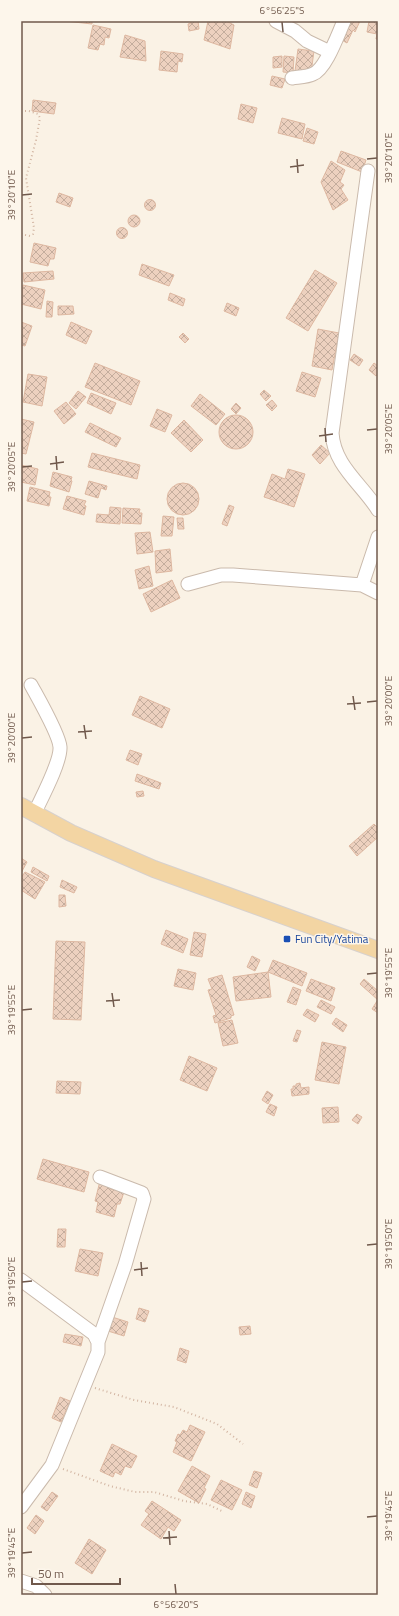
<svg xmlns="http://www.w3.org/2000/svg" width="399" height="1616" font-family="'Titillium Web',sans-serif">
<defs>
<pattern id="building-cross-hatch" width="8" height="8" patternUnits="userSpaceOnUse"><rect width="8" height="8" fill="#edd1bf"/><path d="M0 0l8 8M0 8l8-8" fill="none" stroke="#c4ad9d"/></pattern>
</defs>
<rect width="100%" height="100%" fill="#faf2e5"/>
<path fill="url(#building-cross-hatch)" stroke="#deb8a1" d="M 65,21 L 92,21 L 92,24 Z
M 190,21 L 198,21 L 199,29 L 189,31 L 188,24 L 191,23 Z
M 208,21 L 226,21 L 234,25 L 230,49 L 204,40 Z
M 346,21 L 360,21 L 355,32 L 353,30 L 347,43 L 338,38 Z
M 369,21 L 378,21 L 378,39 L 376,39 L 377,34 L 367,32 Z
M 93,25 L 111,29 L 109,38 L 105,37 L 104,45 L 100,44 L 98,50 L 88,48 Z
M 125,35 L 145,41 L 146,61 L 120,57 Z
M 298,49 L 314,51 L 311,73 L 295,71 Z
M 161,51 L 183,54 L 182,62 L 178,61 L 177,72 L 159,70 Z
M 282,56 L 282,67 L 273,68 L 273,57 Z
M 284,56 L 294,57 L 293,73 L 283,72 Z
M 272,76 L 285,79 L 282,88 L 270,85 Z
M 33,100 L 56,103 L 54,114 L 32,111 Z
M 241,104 L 257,108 L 253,123 L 238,119 Z
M 282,118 L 305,124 L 302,139 L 278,133 Z
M 307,128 L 318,132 L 314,144 L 303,141 Z
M 341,151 L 366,160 L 362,172 L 337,162 Z
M 331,161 L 345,170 L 340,182 L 344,185 L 341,189 L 348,200 L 333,210 L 321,182 Z
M 59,193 L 73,198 L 70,207 L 56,202 Z
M144.5 205a5.5 5.5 0 1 1 11 0a5.5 5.5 0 1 1-11 0Z
M128 221a6 6 0 1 1 12 0a6 6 0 1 1-12 0Z
M116.5 233a5.5 5.5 0 1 1 11 0a5.5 5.5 0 1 1-11 0Z
M 34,243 L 56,248 L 54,259 L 50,259 L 48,266 L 30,262 Z
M 142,264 L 174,275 L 169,286 L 139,275 Z
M 315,270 L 337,283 L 308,331 L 286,318 Z
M 53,271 L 54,279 L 24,282 L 23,273 Z
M 23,285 L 45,290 L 41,309 L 21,304 Z
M 170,293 L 185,299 L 183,306 L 168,300 Z
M 47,301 L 53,302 L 52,317 L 46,317 Z
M 227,303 L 239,308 L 236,316 L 224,311 Z
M 58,306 L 73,306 L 74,314 L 58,315 Z
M 21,322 L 32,326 L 25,346 L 21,345 Z
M 71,322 L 92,331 L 86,344 L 66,335 Z
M 318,329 L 339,333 L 332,370 L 312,366 Z
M 183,333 L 189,339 L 185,343 L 179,337 Z
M 354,354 L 363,360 L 359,366 L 350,360 Z
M 95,363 L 140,381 L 131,405 L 85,387 Z
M 374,363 L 378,366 L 378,373 L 376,376 L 369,370 Z
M 302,372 L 321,378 L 315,397 L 296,391 Z
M 28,374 L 47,377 L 42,406 L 23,402 Z
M 264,390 L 271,396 L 266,401 L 260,394 Z
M 78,391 L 86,397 L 76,409 L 69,403 Z
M 91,393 L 116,403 L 111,414 L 87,403 Z
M 200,394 L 225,414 L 216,425 L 191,406 Z
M 272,400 L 277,406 L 272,411 L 266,405 Z
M 66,402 L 76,414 L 64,424 L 54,411 Z
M 236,403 L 241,408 L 236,414 L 231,409 Z
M 157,409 L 172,415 L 165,432 L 150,426 Z
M219 432a17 17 0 1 1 34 0a17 17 0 1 1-34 0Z
M 21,419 L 34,422 L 26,454 L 21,453 Z
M 184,420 L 203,440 L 191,452 L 171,433 Z
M 90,423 L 121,438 L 116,447 L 85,432 Z
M 321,445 L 330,453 L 320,464 L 312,455 Z
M 92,453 L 140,465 L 137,479 L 88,467 Z
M 21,465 L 38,469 L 35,485 L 21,482 Z
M 288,469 L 305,474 L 294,507 L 264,497 L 272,474 L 285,479 Z
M 53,472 L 72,477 L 71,480 L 72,481 L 69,492 L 50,486 Z
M 89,481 L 107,486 L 106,490 L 101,488 L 98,498 L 85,494 Z
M167 499a16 16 0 1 1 32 0a16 16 0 1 1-32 0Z
M 30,487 L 50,492 L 49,497 L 51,497 L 49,506 L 27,501 Z
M 67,496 L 86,501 L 84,505 L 86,506 L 84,515 L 63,509 Z
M 229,505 L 234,507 L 227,526 L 222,524 Z
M 110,507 L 121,508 L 120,524 L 96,522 L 97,514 L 109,515 Z
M 123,508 L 140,509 L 139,513 L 142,513 L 141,524 L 122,523 Z
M 163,516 L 174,517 L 172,536 L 161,536 Z
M 177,518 L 183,518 L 184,529 L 178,529 Z
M 150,532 L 153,552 L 137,554 L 135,533 Z
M 170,549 L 172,571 L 156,573 L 155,551 Z
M 149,566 L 153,586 L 139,589 L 135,570 Z
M 172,580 L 180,598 L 151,612 L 143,594 Z
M 140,696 L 170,709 L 162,728 L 132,715 Z
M 130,750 L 142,754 L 138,765 L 126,760 Z
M 137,774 L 161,783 L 159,789 L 135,781 Z
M 143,791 L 144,796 L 137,797 L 136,792 Z
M 374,824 L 378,828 L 378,837 L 357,856 L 349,846 Z
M 21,858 L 27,862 L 21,873 Z
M 33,867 L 49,876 L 47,881 L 31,872 Z
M 25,872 L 45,882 L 35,899 L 21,890 L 21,878 Z
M 62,880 L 77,887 L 74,893 L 60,887 Z
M 59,895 L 65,895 L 66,906 L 59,907 Z
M 166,930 L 188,939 L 183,953 L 161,944 Z
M 194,932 L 206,934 L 202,957 L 190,955 Z
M 56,941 L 85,942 L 81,1020 L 53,1019 Z
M 252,956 L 260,960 L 255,971 L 247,967 Z
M 273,960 L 307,973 L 302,986 L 268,972 Z
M 178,969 L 196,973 L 193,990 L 174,986 Z
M 268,972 L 271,997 L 236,1001 L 233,977 Z
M 222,975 L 234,1015 L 231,1016 L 231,1018 L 215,1023 L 213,1016 L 216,1015 L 208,990 L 212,989 L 208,979 Z
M 311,979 L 335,988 L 331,1001 L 306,991 Z
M 364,979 L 378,991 L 378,1000 L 360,984 Z
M 293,987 L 301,990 L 296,1005 L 287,1002 Z
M 321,1000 L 335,1007 L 331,1014 L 317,1007 Z
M 377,1001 L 378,1002 L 378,1013 L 372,1009 Z
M 307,1009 L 319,1015 L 315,1022 L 303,1015 Z
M 336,1018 L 347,1025 L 343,1032 L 332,1024 Z
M 232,1020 L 238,1043 L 223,1046 L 218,1023 Z
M 297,1030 L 301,1031 L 297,1042 L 293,1041 Z
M 322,1042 L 346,1047 L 339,1084 L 315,1080 Z
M 189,1056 L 217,1068 L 207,1091 L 180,1080 Z
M 57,1081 L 81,1082 L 80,1094 L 56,1093 Z
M 300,1083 L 301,1088 L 309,1087 L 309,1094 L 292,1096 L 291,1089 L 293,1089 L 293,1086 L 296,1086 L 296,1084 Z
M 267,1091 L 273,1095 L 268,1104 L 262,1100 Z
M 270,1104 L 277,1107 L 274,1116 L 266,1112 Z
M 338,1107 L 339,1122 L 323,1123 L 322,1108 Z
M 357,1114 L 362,1117 L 358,1124 L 352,1120 Z
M 43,1159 L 89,1172 L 84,1192 L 37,1179 Z
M 100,1181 L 112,1184 L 110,1189 L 124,1192 L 120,1204 L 117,1204 L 114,1217 L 96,1212 L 98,1202 L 95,1201 Z
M 58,1229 L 66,1229 L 65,1247 L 57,1247 Z
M 80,1249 L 103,1253 L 98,1276 L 75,1271 Z
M 139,1308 L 149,1311 L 145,1322 L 136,1319 Z
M 112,1317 L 128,1322 L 124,1336 L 108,1331 Z
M 250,1326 L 251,1334 L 240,1335 L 239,1327 Z
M 65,1334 L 83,1337 L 81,1346 L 63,1342 Z
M 180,1348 L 189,1351 L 186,1363 L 177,1360 Z
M 60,1397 L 70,1401 L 61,1422 L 52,1418 Z
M 190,1425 L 205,1432 L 191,1461 L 173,1452 L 177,1442 L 175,1441 L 178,1434 L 180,1435 L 183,1430 L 187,1432 Z
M 112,1444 L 137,1456 L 131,1468 L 125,1466 L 121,1475 L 115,1472 L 113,1477 L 100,1471 Z
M 192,1466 L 210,1476 L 204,1488 L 206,1489 L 199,1503 L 178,1491 Z
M 254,1471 L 262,1473 L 257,1488 L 249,1485 Z
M 221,1480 L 242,1490 L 232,1510 L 211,1500 Z
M 52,1492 L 58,1496 L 47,1511 L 41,1507 Z
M 246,1492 L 255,1496 L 251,1508 L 242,1504 Z
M 152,1501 L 181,1520 L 174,1531 L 168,1527 L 161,1539 L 141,1525 L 149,1514 L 145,1511 Z
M 36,1515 L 44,1521 L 35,1534 L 27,1528 Z
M 89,1539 L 106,1550 L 92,1574 L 75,1563 Z"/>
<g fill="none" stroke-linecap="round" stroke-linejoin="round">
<g stroke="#cabaac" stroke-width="15">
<path id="minor" d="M 276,21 L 295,31 L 307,41 L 330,52
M 292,78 C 298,77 307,77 313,74 C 326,69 338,34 344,21
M 368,171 L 332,433 C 334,466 362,484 378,510
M 188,584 L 221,575 L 233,575 L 362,585 L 378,593
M 362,585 L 378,537
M 31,685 C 38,698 59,734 60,747 C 61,762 41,799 34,814
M 21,1280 L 94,1334 L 98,1342 L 98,1352 L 52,1465 L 21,1507
M 98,1342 L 125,1265 L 144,1199 L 142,1193 L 100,1177
M 21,1581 L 36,1586 L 45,1595"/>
</g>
<g stroke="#d7d1cd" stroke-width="18">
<path id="major" d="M 21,806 L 71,833 L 154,869 L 378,950"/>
</g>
<path stroke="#d2b5a2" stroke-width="2" stroke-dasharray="1 3" stroke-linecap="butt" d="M 21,111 L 29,111 L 38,114 L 40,118 L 36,140 L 26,178 L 34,228 L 33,234 L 30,236 L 21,234
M 95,1388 L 134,1400 L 174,1407 L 217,1424 L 243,1444
M 63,1469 L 110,1486 L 135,1492 L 154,1492 L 184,1501 L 207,1504 L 224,1512"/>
<use href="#minor" stroke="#fff" stroke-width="13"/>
<use href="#major" stroke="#f3d5a3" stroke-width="16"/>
</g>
<path fill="none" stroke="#70594c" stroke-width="1.5" d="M 282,22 L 283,32M 297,159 L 298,173M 367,159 L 377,158M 290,167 L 304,165M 22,195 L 32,194M 325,428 L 326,442M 367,430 L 377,429M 319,436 L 333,434M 56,456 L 57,470M 50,464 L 64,462M 22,467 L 32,466M 353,696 L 355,710M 367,702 L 377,701M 347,704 L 361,703M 84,725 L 86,739M 78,732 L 92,731M 22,738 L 32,737M 367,974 L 377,973M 112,993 L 114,1007M 106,1001 L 120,1000M 22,1010 L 32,1009M 367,1245 L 377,1244M 141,1262 L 142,1276M 134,1270 L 148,1268M 22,1282 L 32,1281M 367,1517 L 377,1516M 169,1531 L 170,1545M 163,1538 L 177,1537M 22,1553 L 32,1552M 175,1584 L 176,1594"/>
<rect fill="#1a4fb4" stroke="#fdf6eb" stroke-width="1.5" x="283" y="935" width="8" height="8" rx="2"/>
<g text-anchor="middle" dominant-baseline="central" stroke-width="3" stroke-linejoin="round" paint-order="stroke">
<g font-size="11" fill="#164399" stroke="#fdf6eb" text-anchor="start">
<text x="295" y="939">Fun City/Yatima</text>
</g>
</g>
<rect width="399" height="1616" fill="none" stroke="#fdf6eb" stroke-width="44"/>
<path d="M32 1578v6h88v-6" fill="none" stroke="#70594c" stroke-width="2"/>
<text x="38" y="1578" font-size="12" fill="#70594c" stroke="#fdf6eb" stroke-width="3" paint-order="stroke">50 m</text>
<rect x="22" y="22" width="355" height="1572" fill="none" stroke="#70594c" stroke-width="1.5"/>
<g font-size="10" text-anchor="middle" fill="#70594c">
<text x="282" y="14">6°56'25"S</text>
<text transform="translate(388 158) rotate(-90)" y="4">39°20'10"E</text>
<text transform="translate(11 195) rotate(-90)" y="4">39°20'10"E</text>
<text transform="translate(388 429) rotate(-90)" y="4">39°20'05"E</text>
<text transform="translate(11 467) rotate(-90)" y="4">39°20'05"E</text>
<text transform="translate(388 701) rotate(-90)" y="4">39°20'00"E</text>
<text transform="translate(11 738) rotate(-90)" y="4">39°20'00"E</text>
<text transform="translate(388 973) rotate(-90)" y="4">39°19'55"E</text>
<text transform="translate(11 1010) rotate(-90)" y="4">39°19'55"E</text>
<text transform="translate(388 1244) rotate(-90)" y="4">39°19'50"E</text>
<text transform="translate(11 1282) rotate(-90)" y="4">39°19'50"E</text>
<text transform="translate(388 1516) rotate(-90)" y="4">39°19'45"E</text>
<text transform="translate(11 1553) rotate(-90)" y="4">39°19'45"E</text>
<text x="176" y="1608">6°56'20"S</text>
</g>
</svg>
